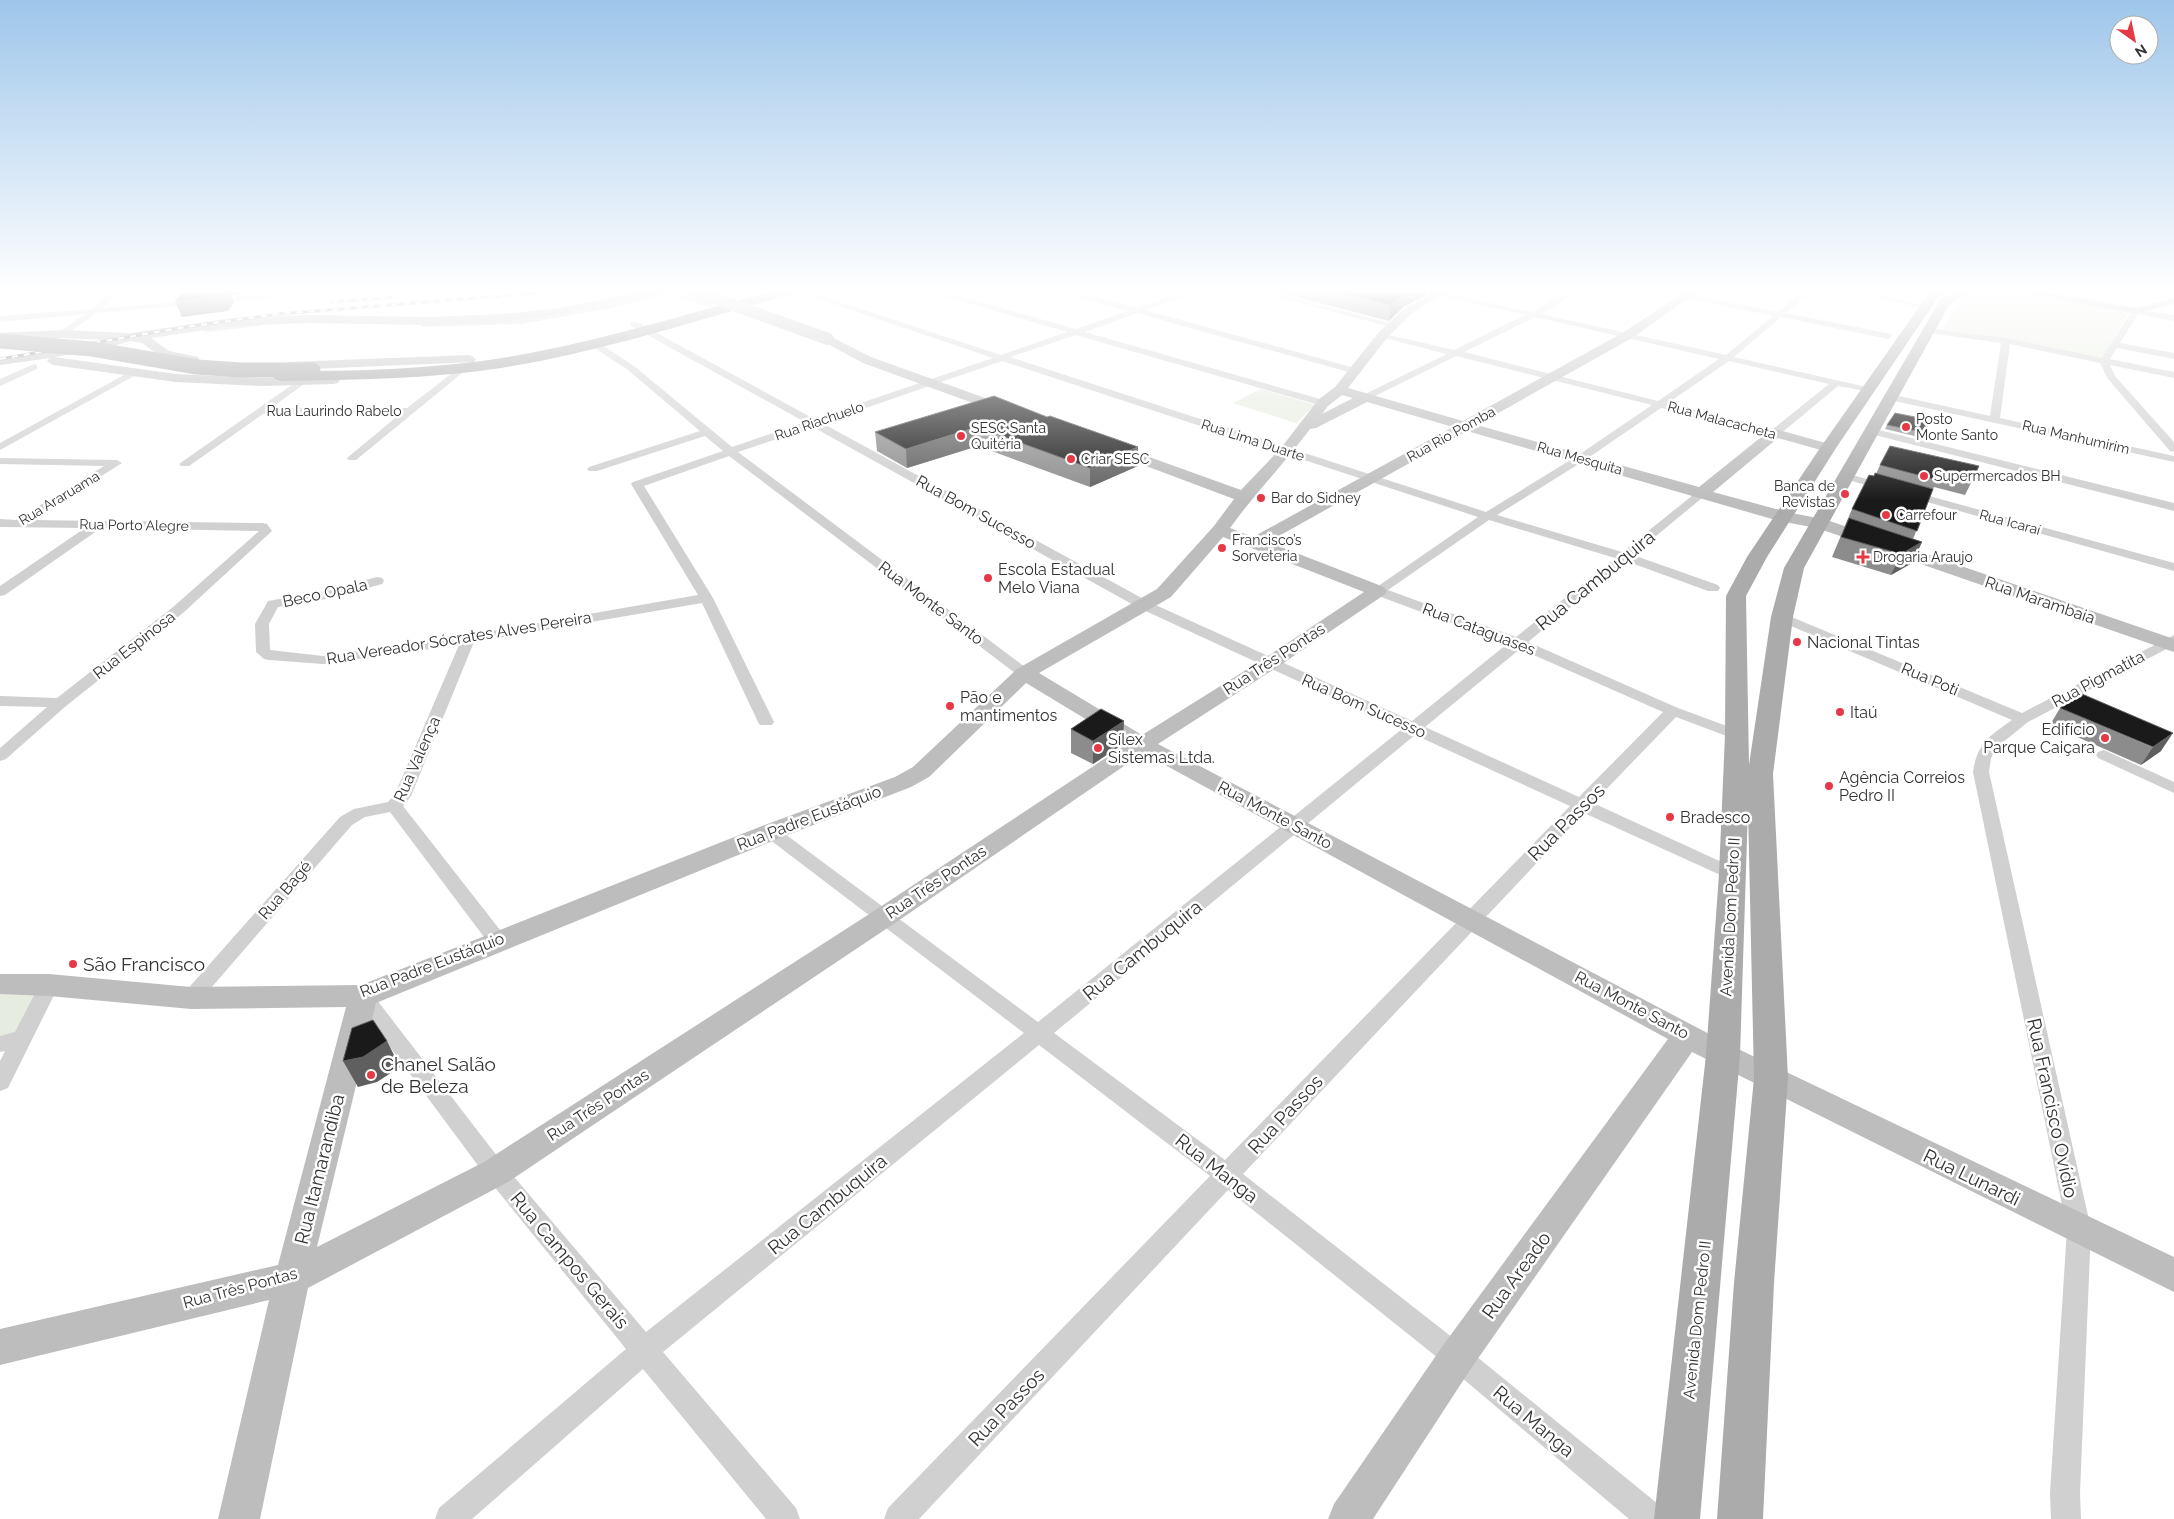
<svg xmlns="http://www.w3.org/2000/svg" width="2174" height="1519" font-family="Raleway,sans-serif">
<rect width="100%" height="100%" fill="#fff"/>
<path fill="#e6ecdf" d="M 1990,289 L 2007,289 L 2046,298 L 2128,313 L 2102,362 L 1942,331 L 1962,297 Z
M 1261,389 L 1315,405 L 1296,423 L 1233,403 Z
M 0,984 L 49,985 L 21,1039 L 0,1044 Z"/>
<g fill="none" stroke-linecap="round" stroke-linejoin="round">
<path fill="#d0d0d0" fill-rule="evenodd" d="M 114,289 L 122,289 L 103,308 L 270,294 L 274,289 L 282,289 L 272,298 L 97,313 L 62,337 L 58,334 L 59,332 L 85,314 L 0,322 L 0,316 L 93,309 Z
M 704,289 L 775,289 L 771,291 L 682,294 L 711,303 L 711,307 L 708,307 L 670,294 L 611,308 L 522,324 L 423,327 L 419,324 L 423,321 L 522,318 L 611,304 L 670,290 Z
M 789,289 L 800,289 L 1001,355 L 1067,332 L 925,291 L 924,289 L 935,289 L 1076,329 L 1128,311 L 1056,291 L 1055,289 L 1066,289 L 1137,308 L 1192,289 L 1203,289 L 1202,291 L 1145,310 L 1358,369 L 1360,371 L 1358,373 L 1352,373 L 1137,313 L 1085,332 L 1327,401 L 1328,403 L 1327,405 L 1319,405 L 1076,335 L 1010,357 L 1486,512 L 1577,456 L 1652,405 L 1456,356 L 1369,399 L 1363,399 L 1363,395 L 1447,354 L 1380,337 L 1380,333 L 1454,350 L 1525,315 L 1419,291 L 1415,289 L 1428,289 L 1532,312 L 1574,289 L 1583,289 L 1541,314 L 1726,355 L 1773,316 L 1652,291 L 1648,289 L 1662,289 L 1778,312 L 1806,289 L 1814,289 L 1786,313 L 1891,334 L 1892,336 L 1888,339 L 1781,317 L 1734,357 L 1871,388 L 1871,392 L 1838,386 L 1779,435 L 1775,436 L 1661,408 L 1585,460 L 1497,515 L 1622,552 L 1698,491 L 1702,490 L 1708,493 L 1633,555 L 1718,585 L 1720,588 L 1718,591 L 1708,591 L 1626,561 L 1528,642 L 1678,708 L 1743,732 L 1745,735 L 1743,738 L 1737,740 L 1676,717 L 1593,803 L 1739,870 L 1742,874 L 1739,878 L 1733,880 L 1727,878 L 1584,813 L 1243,1174 L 1466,1348 L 1663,1508 L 1667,1519 L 1629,1519 L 1448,1366 L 1228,1190 L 919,1519 L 884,1519 L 888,1508 L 1210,1176 L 1039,1045 L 663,1352 L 796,1508 L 800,1519 L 766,1519 L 643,1369 L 472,1519 L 435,1519 L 439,1508 L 626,1349 L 488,1179 L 356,1001 L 353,996 L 356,991 L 363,988 L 370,991 L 504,1165 L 646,1332 L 1024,1033 L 765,836 L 762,832 L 765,828 L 771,826 L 777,828 L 1038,1022 L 1402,729 L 1139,608 L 813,427 L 738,452 L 1029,670 L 1031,673 L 1029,676 L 1019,676 L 729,456 L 644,486 L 713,598 L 774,722 L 772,725 L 760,725 L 758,722 L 702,603 L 474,642 L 411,796 L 403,806 L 504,935 L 507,940 L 504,945 L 497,947 L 490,945 L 390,812 L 365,817 L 352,825 L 198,1003 L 191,1006 L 184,1003 L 181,998 L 184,993 L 340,817 L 354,809 L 388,802 L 395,794 L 459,645 L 323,664 L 269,660 L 264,659 L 256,652 L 255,624 L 268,601 L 330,590 L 377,577 L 382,578 L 384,581 L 382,584 L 332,598 L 278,607 L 269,624 L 270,650 L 323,656 L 468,635 L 698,595 L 631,484 L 633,482 L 723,451 L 705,436 L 597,471 L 589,471 L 587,469 L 589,467 L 700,431 L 628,370 L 590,345 L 590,341 L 596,341 L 634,366 L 732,447 L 805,422 L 631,326 L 631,322 L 637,322 L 814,419 L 993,358 ZM 1535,317 L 1719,359 L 1658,401 L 1464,352 ZM 1002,361 L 1478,517 L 1371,591 L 1373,594 L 1507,644 L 1412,721 L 1149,602 L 822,423 ZM 1729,361 L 1829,384 L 1773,429 L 1668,403 ZM 1489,520 L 1615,558 L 1516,637 L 1388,590 ZM 1520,649 L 1663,712 L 1579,797 L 1425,727 ZM 1415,735 L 1570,806 L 1225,1160 L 1054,1033 Z
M 1247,289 L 1259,289 L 1398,325 L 1394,328 Z
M 1842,289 L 1855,289 L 1930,307 L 1926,309 Z
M 2133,309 L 2174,315 L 2174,321 L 2138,314 L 2120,343 L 2174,353 L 2174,359 L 2117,348 L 2110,359 L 2174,372 L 2174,378 L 2110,365 L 2115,376 L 2174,442 L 2174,452 L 2170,451 L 2108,379 L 2100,363 L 2010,344 L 2000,418 L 2174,456 L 2174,462 L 1890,400 L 1885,397 L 1890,394 L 1990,416 L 2001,343 L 1930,333 L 1926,330 L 1927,328 L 2006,338 L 2102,358 Z
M 256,321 L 260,324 L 259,326 L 206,332 L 202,329 L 206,326 Z
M 34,364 L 37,365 L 37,369 L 0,386 L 0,379 Z
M 464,364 L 467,365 L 467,369 L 356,460 L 348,460 L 347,458 L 400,414 L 263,414 L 189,466 L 181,466 L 179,464 L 299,380 L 302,379 L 307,382 L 271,408 L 407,408 Z
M 133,370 L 136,371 L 136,375 L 0,450 L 0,443 Z
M 1871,428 L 2174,503 L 2174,511 L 1867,433 L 1866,431 Z
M 0,458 L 117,460 L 122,463 L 32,520 L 263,523 L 267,524 L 272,531 L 183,613 L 66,706 L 6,759 L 0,761 L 0,748 L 47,707 L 0,706 L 0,696 L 57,698 L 173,607 L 259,531 L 101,528 L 5,595 L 0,596 L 0,586 L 85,528 L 0,527 L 0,519 L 16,520 L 104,466 L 0,464 Z
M 1845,473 L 2174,563 L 2174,571 L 1841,478 L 1839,476 L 1841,474 Z
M 1782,613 L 2022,713 L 2174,635 L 2174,645 L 2028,722 L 1997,747 L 1991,758 L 1989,772 L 2091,1229 L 2080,1493 L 2081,1519 L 2051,1519 L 2050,1493 L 2067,1229 L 1973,772 C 1977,743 1990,736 2012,720 L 1777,620 L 1775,617 L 1777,614 Z
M 2104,750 L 2174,782 L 2174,793 L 2098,758 L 2096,755 L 2098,752 Z
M 49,977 L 56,980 L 59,985 L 8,1088 L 0,1091 L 0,1061 L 5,1051 L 0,1052 L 0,1036 L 15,1032 L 42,980 Z"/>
<path fill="#bdbdbd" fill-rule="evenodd" d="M 651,289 L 670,289 L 665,292 L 560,314 L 503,322 L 430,325 L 307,323 L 233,326 L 151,338 L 169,351 L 198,357 L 200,360 L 194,364 L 161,357 L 142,343 L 130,341 L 100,350 L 54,357 L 176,374 L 262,378 L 338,377 L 340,380 L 338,383 L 333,384 L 262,386 L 176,382 L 53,365 L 47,361 L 50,358 L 0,365 L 0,359 L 2,358 L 108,340 L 62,338 L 0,341 L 0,333 L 62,330 L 130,333 L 233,318 L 307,315 L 430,317 L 503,314 L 560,308 Z
M 1440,289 L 1452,289 L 1412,313 L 1387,338 L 1348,388 L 1463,421 L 1624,332 L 1689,289 L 1701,289 L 1632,338 L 1477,425 L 1699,487 L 1770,430 L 1775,429 L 1833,445 L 1835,448 L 1833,451 L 1828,452 L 1778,438 L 1713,492 L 1787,512 L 1827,520 L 2174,639 L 2174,652 L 1817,528 L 1779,521 L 1467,431 L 1268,542 L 1384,587 L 1387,591 L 1384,595 L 1276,668 L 1158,744 L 1734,1047 L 2174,1257 L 2174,1292 L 1692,1052 L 1470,1370 L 1373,1519 L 1328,1519 L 1334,1504 L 1444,1344 L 1668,1039 L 1143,753 L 892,925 L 508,1182 L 308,1288 L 260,1519 L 218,1519 L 269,1300 L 0,1365 L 0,1329 L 278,1265 L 346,1007 L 191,1009 L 49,996 L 0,994 L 0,974 L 49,974 L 191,987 L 361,985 L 762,826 L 895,777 L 913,767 L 1017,669 L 1157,589 L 1214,526 L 1234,499 L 1106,451 L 1104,448 L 1106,445 L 1116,445 L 1241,490 L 1281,448 L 1318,400 L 1335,387 L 1379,332 L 1404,309 ZM 1342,395 L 1353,398 L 1322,414 L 1328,406 ZM 1367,402 L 1453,427 L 1253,537 L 1230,528 C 1255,493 1285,463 1310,429 L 1316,428 ZM 1223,537 L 1364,592 L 1262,660 L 1142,735 L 1039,673 L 1171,597 ZM 1026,683 L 1127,744 L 874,911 L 484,1162 L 317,1247 L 376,1003 L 780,838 L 911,787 L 929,777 Z
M 2010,289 L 2031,289 L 2136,308 L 2174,298 L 2174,304 L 2136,314 L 2015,292 Z
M 828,335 L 871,357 L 1013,408 L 1015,411 L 1013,414 L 1003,414 L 863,363 L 824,342 L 822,339 Z
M 470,355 L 476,359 L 474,362 L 288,370 L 282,366 L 288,362 Z"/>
<path fill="#ababab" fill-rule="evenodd" d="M 1935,289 L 1951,289 L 1939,296 L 1836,448 L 1767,557 L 1746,596 L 1749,765 L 1771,617 L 1784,568 L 1940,300 C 1953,290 1962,289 1979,289 L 1977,292 L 1959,297 L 1949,305 L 1804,568 L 1793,617 L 1773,774 L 1788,1078 L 1774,1283 L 1763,1519 L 1717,1519 L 1734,1283 L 1754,1078 L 1748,808 L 1740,1055 L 1700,1519 L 1654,1519 L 1706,1055 L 1719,874 L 1725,735 L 1726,596 L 1747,557 L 1820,448 L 1931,290 Z"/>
<path fill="#9a9a9a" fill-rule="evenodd" d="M 780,289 L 801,289 L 799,292 C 700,319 602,352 501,368 C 428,379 354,380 281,381 L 275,379 L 273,376 L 275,373 L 281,371 C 364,371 449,369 530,353 C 615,337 697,311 780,289 Z"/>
<g stroke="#888" stroke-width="3">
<path id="rail" d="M 332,302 L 397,297
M 0,359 L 192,326 L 279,314 L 588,289"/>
</g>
<use href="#rail" stroke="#fff" stroke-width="2" stroke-dasharray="6" stroke-linecap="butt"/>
<path stroke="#bdbdbd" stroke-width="12" d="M 689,289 L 828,339"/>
<path stroke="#9a9a9a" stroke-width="15" d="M 0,341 L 92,349 L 197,367 L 240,370 L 313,370"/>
</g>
<path fill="#8c8c8c" d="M 1265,289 L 1427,289 L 1426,295 L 1403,307 L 1389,321 Z
M 994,396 L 1138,466 L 1090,487 L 978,446 L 907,468 L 877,451 L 875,432 Z
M 1928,424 L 1919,437 L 1885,429 L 1887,425 Z
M 1890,446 L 1972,481 L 1965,495 L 1934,487 L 1913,539 L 1922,542 L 1912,563 L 1891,575 L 1832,557 L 1852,509 L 1876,474 L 1880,465 Z
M 2060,708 L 2161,751 L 2141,765 L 2050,725 Z
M 1071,729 L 1123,744 L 1093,764 L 1071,753 Z"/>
<path fill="#5f5f5f" d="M 195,289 L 246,289 L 245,289 L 240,295 L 231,295 L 234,303 L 228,311 L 182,317 L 175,301 L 199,298 Z
M 1412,289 L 1427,289 L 1426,295 L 1403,307 L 1389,321 L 1391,305 L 1405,292 Z
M 1930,420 L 1928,424 L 1919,437 L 1921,432 Z
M 977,427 L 978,446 L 907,468 L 906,449 Z
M 1138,447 L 1138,466 L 1090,487 L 1090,468 Z
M 1922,542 L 1912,563 L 1891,575 L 1901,554 Z
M 1124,721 L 1123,744 L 1093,764 L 1093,741 Z
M 2173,733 L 2161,751 L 2141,765 L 2153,747 Z
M 387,1041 L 400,1067 L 377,1082 L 358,1087 L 343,1061 Z"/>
<path fill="#1a1a1a" stroke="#5f5f5f" d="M 221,289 L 227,289 L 221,296 L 175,301 L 184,292 Z
M 1325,289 L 1412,289 L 1405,292 L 1391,305 Z
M 994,396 L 1047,417 L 1050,416 L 1138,447 L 1090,468 L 977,427 L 906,449 L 875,432 Z
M 1895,413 L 1930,420 L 1921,432 L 1887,425 Z
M 1890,446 L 1979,466 L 1972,481 L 1940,472 L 1937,480 L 1880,465 Z
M 1875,473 L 1933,489 L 1917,531 L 1852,509 L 1869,475 L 1874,476 Z
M 1849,518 L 1922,542 L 1901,554 L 1841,537 Z
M 2082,694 L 2173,733 L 2153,747 L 2060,708 Z
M 1101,709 L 1124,721 L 1093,741 L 1071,729 Z
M 373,1020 L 387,1041 L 363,1057 L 343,1061 L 352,1028 Z"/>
<linearGradient id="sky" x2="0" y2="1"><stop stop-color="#9ec6ea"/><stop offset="0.58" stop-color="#fff"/><stop offset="1" stop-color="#fff" stop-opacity="0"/></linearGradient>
<rect width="2174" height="501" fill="url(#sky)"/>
<g fill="#e63946" stroke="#fff" stroke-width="2">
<circle cx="1906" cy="427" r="5"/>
<circle cx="961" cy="436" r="5"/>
<circle cx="1071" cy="459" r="5"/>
<circle cx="1924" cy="476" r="5"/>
<circle cx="1845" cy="494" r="5"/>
<circle cx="1261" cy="498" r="5"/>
<circle cx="1886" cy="515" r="5"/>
<circle cx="1222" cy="548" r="5"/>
<path d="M1860.5 549.5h5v5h5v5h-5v5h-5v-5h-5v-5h5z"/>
<circle cx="988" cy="578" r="5"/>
<circle cx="1797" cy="642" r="5"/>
<circle cx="950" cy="706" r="5"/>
<circle cx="1840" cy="712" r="5"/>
<circle cx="2105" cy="738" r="5"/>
<circle cx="1098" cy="748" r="5"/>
<circle cx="1829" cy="786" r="5"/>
<circle cx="1670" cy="817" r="5"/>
<circle cx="73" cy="964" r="5"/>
<circle cx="371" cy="1075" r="5"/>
</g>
<g text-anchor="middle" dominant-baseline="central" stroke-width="5" stroke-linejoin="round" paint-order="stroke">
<g font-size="14" fill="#333" stroke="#fff">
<text x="334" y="411">Rua Laurindo Rabelo</text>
<text transform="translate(1722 420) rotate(15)">Rua Malacacheta</text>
<text transform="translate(819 421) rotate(-19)">Rua Riachuelo</text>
<text transform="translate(1451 434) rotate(-29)">Rua Rio Pomba</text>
<text transform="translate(2076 437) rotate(13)">Rua Manhumirim</text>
<text transform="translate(1253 440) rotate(18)">Rua Lima Duarte</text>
<text transform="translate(1580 458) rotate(16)">Rua Mesquita</text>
<text transform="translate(59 498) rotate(-31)">Rua Araruama</text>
<text transform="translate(2010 522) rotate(15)">Rua Icaraí</text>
<text transform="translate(134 525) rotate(1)">Rua Porto Alegre</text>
</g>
<g font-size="14" fill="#333" stroke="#fff" text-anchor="start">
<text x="1916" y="419">Posto<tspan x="1916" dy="16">Monte Santo</tspan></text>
<text x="971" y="428">SESC Santa<tspan x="971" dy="16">Quitéria</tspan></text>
<text x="1081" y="459">Criar SESC</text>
<text x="1934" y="476">Supermercados BH</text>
<text x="1835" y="486" text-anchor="end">Banca de<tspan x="1835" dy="16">Revistas</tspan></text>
<text x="1271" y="498">Bar do Sidney</text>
<text x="1896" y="515">Carrefour</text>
<text x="1232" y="540">Francisco’s<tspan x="1232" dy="16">Sorveteria</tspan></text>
<text x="1873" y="557">Drogaria Araujo</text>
</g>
<g font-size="16" fill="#333" stroke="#fff">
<text transform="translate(976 512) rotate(29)">Rua Bom Sucesso</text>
<text transform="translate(325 593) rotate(-12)">Beco Opala</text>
<text transform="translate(2040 600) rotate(19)">Rua Marambaia</text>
<text transform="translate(931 603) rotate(37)">Rua Monte Santo</text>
<text transform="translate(1479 629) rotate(21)">Rua Cataguases</text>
<text transform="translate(459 638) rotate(-9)">Rua Vereador Sócrates Alves Pereira</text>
<text transform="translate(134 645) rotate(-38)">Rua Espinosa</text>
<text transform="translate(1274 659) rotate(-33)">Rua Três Pontas</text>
<text transform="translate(1930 679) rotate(23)">Rua Poti</text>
<text transform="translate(2098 679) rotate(-28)">Rua Pigmatita</text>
<text transform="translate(1364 706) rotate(24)">Rua Bom Sucesso</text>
<text transform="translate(417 759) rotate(-66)">Rua Valença</text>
<text transform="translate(1275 815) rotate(28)">Rua Monte Santo</text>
<text transform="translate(809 818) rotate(-21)">Rua Padre Eustáquio</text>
<text transform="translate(936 882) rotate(-34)">Rua Três Pontas</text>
<text transform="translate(285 890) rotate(-49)">Rua Bagé</text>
<text transform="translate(1730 917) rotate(-87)">Avenida Dom Pedro II</text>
<text transform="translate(432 965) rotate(-21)">Rua Padre Eustáquio</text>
<text transform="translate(1632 1005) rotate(28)">Rua Monte Santo</text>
<text transform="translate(598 1105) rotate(-33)">Rua Três Pontas</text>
<text transform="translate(240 1288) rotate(-15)">Rua Três Pontas</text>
<text transform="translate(1697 1320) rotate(-84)">Avenida Dom Pedro II</text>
</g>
<g font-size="16" fill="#333" stroke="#fff" text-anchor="start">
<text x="998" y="569">Escola Estadual<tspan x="998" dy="18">Melo Viana</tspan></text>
<text x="1807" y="642">Nacional Tintas</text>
<text x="960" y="697">Pão e<tspan x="960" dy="18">mantimentos</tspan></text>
<text x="1850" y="712">Itaú</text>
<text x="2095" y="729" text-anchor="end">Edifício<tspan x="2095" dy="18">Parque Caiçara</tspan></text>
<text x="1108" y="739">Sílex<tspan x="1108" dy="18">Sistemas Ltda.</tspan></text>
<text x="1839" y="777">Agência Correios<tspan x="1839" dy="18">Pedro II</tspan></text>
<text x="1680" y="817">Bradesco</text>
</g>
<g font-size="19" fill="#333" stroke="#fff">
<text transform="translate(1595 580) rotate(-39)">Rua Cambuquira</text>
<text transform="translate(1566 822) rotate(-45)">Rua Passos</text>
<text transform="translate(1142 950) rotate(-39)">Rua Cambuquira</text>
<text transform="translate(2053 1108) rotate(78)">Rua Francisco Ovídio</text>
<text transform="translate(1285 1114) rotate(-47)">Rua Passos</text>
<text transform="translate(1217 1168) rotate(38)">Rua Manga</text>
<text transform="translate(319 1169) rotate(-76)">Rua Itamarandiba</text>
<text transform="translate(1972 1177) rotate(26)">Rua Lunardi</text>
<text transform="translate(827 1204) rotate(-39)">Rua Cambuquira</text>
<text transform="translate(570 1260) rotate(50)">Rua Campos Gerais</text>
<text transform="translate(1516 1275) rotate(-54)">Rua Areado</text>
<text transform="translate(1006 1407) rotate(-46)">Rua Passos</text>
<text transform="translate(1534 1421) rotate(40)">Rua Manga</text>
</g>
<g font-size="19" fill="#333" stroke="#fff" text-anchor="start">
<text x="83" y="964">São Francisco</text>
<text x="381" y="1064">Chanel Salão<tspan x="381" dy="22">de Beleza</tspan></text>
</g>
</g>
<g transform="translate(2134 40) rotate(147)"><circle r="24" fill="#ffffff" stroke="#adadad"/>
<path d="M0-4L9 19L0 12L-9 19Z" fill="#e63946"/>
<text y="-8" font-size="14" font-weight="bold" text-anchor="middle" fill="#333333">N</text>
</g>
</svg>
